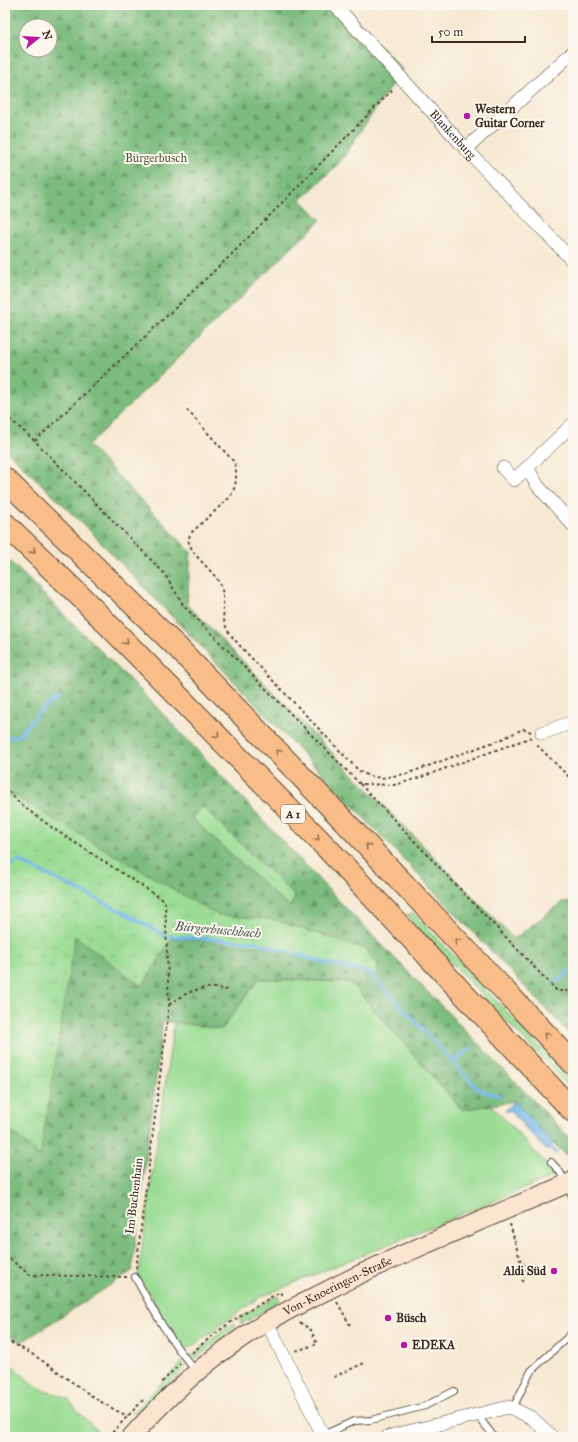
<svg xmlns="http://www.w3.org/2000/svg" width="578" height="1442" font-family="'IM FELL Great Primer',serif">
<defs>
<pattern id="forest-firs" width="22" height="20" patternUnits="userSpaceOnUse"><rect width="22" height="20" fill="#7cbc7e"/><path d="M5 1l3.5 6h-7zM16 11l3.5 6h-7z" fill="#679967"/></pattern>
<pattern id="park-tufts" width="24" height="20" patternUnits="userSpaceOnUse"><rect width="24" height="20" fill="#9bdd95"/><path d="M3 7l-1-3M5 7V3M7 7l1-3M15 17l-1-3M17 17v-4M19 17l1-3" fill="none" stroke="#86be80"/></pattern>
</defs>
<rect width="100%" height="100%" fill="#fbf7ec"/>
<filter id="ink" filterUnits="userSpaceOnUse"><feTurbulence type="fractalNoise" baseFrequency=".025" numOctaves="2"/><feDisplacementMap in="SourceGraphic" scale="8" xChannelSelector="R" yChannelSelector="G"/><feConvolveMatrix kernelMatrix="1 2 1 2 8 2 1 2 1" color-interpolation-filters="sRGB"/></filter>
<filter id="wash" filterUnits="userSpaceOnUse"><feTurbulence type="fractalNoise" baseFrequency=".012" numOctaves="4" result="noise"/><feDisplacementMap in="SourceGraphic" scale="16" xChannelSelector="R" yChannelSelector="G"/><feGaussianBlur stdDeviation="0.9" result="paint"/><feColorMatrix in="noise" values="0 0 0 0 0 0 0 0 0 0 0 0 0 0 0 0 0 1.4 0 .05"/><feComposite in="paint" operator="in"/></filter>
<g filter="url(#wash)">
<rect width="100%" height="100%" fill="#f6e9d3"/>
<path fill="#9bdd95" stroke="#6b845a" d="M 203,807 L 296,897 L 289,908 L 191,817 Z
M 413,913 L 573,1082 L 573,1091 L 406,915 Z
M 259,979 L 350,982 L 462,1109 L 491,1105 L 557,1175 L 260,1297 L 185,1351 L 138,1276 L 174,1022 L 222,1029 Z
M 277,1296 L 280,1300 L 242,1324 L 239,1318 Z
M 233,1323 L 236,1327 L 193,1361 L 188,1358 Z
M 5,1359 L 30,1382 L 47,1392 L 60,1395 L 68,1399 L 80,1414 L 96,1429 L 98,1437 L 5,1437 Z
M 182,1362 L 185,1368 L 144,1410 L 132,1413 Z"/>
<path fill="url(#forest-firs)" stroke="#5c734e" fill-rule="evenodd" d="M 5,5 L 342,5 L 402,69 L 340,162 L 301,200 L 321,220 L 88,445 L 191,552 L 187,604 L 514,939 L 562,902 L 573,901 L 573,1037 L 93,534 L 5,449 ZM 26,26 L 50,26 L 50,50 L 26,50 Z
M 5,556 L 147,697 L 341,903 L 573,1141 L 573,1153 L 568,1156 L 554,1144 L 515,1101 L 462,1110 L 350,982 L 259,979 L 222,1029 L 163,1021 L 132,1271 L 22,1342 L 5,1334 ZM 203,807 L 296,897 L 289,907 L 191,818 Z"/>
<path fill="url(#park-tufts)" stroke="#6b845a" d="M 5,797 L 16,797 L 217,915 L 274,920 L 365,949 L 377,964 L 378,975 L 264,947 L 172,938 L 142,986 L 75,936 L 40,1156 L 5,1126 Z"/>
<path fill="#73b8e9" stroke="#577184" d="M 515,1101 L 554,1144 L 547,1151 L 509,1110 L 507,1112 L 505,1110 Z"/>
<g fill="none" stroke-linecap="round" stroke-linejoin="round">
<path stroke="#73b8e9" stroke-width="3.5" d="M 5,739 L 19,735 L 40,711 L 58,698
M 5,867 L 19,861 L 121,911 L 166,936 L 255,942 L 329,964 L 369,972 L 479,1090 L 500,1096
M 556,982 L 573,969
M 453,1062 L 471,1048
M 548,1145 L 556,1153"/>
</g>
</g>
<g filter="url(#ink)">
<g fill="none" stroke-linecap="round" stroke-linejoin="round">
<g stroke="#574739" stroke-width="8">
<path id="service" d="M 551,1162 L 560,1172 L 573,1198
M 135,1277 C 153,1310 171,1343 196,1371
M 513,1408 L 531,1371 L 570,1335
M 479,1415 C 481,1424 490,1428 493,1437
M 323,1435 L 354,1421 L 371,1420 L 425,1406 L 454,1391"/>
</g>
<g stroke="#574739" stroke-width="14">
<g id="minor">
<path id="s1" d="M 335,5 L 466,149 L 573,261"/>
<path d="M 466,149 L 573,52"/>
<path d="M 503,468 L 514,480 L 573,424"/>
<path d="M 527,468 L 538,486 L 573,525"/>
<path d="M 542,733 L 573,722"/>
<path d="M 267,1322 L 324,1437"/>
<path d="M 387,1437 L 509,1407 L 532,1418 L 552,1437"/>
</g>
</g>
<g stroke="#574739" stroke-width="20">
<g id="secondary">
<path id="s2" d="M 131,1437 C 165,1399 203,1363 246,1335 C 270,1319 296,1306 322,1293 C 404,1251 489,1218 573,1181"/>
</g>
</g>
<g stroke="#574739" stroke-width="24">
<path id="motorway" d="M 5,479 L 178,648 L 349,826 L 573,1063
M 5,524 L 81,597 L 327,848 L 573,1111"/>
</g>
<path stroke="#574739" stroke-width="2" stroke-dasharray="3 3" stroke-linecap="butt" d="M 187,410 L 235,463 C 237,476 237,487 229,498 L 192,532 L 188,539 C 192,558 212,568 220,584 C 226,597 221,611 225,624 C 228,633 235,640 241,647 L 359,771 L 369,776 L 381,778 L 406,774 L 502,739 L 523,729 L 531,732
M 5,415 L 35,441 L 164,573 L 184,606 L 360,784 L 394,785 L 416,779 L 532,737
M 35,441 L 233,253 L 394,88
M 537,745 L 573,781
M 360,784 L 557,991 L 573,991
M 5,787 L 20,804 L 54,829 L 165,901 L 169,1005 L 136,1268
M 169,1005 C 187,991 204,984 227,990
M 510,1224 L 520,1260 L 526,1267 L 522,1282
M 5,1255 L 30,1275 L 127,1277
M 337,1302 L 350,1325
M 5,1340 C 50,1359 83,1397 128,1416
M 296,1351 L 317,1344 L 311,1330 L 298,1321
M 192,1353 C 219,1328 249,1310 280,1292 L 283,1297
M 334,1377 L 364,1363
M 162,1382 L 180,1364
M 108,1437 L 144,1399"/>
<use href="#service" stroke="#fff" stroke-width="6"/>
<use href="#minor" stroke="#fff" stroke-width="13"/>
<use href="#secondary" stroke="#fce5d0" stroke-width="18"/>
<use href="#motorway" stroke="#f8bd89" stroke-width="22"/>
</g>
<defs><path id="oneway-chevron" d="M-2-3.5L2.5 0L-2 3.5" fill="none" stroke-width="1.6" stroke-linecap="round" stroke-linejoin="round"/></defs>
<g stroke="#906c4e">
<use href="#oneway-chevron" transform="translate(33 551) rotate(44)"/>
<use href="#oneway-chevron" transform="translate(126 642) rotate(45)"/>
<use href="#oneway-chevron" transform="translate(217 735) rotate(46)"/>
<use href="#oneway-chevron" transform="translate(278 752) rotate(-134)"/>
<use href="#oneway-chevron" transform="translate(317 838) rotate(46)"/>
<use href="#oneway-chevron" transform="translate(368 846) rotate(-133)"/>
<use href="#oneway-chevron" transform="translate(457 941) rotate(-133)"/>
<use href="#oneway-chevron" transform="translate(546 1035) rotate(-134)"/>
</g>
</g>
<g fill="#b5179e" stroke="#fbf7ec" stroke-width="1.5">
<circle cx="467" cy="116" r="4"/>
<circle cx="554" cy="1271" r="4"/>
<circle cx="388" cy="1318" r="4"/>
<circle cx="404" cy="1345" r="4"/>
</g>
<g text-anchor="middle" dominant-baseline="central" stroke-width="4" stroke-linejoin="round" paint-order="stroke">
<rect fill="#fbf7ec" stroke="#75685c" stroke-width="1" x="281" y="805" width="24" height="18" rx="3"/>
<g font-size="11" font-weight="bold" fill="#3b2a1e">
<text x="293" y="814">A 1</text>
</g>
<g font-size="12" font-weight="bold" fill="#3b2a1e" stroke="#fbf7ec" text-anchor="start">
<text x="475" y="109">Western<tspan x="475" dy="14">Guitar Corner</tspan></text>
<text x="546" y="1271" text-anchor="end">Aldi Süd</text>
<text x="396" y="1318">Büsch</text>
<text x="412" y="1345">EDEKA</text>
</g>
<g font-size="12" fill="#3b2a1e" stroke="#fbf7ec">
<text stroke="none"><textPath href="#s1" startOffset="175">Blankenburg</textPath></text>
<text transform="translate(134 1196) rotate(-83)">Im Buchenhain</text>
<text stroke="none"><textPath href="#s2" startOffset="258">Von-Knoeringen-Straße</textPath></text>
</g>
<g font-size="12" fill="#53573c" stroke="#fbf7ec">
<text x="156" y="158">Bürgerbusch</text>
</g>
<g font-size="13" font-style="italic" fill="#4c555b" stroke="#fbf7ec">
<text transform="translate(218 930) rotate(5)">Bürgerbuschbach</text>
</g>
</g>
<rect width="578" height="1442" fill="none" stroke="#fbf7ec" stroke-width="20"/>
<g transform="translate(38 38) rotate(72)"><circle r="19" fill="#fbf7ec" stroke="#aea59a"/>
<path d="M0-3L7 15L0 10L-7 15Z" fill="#b5179e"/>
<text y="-6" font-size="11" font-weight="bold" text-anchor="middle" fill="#3b2a1e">N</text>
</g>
<path d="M432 36v6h93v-6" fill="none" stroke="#3b2a1e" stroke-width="2"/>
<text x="438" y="36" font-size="12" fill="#3b2a1e" stroke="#fbf7ec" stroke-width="3" paint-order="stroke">50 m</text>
</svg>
